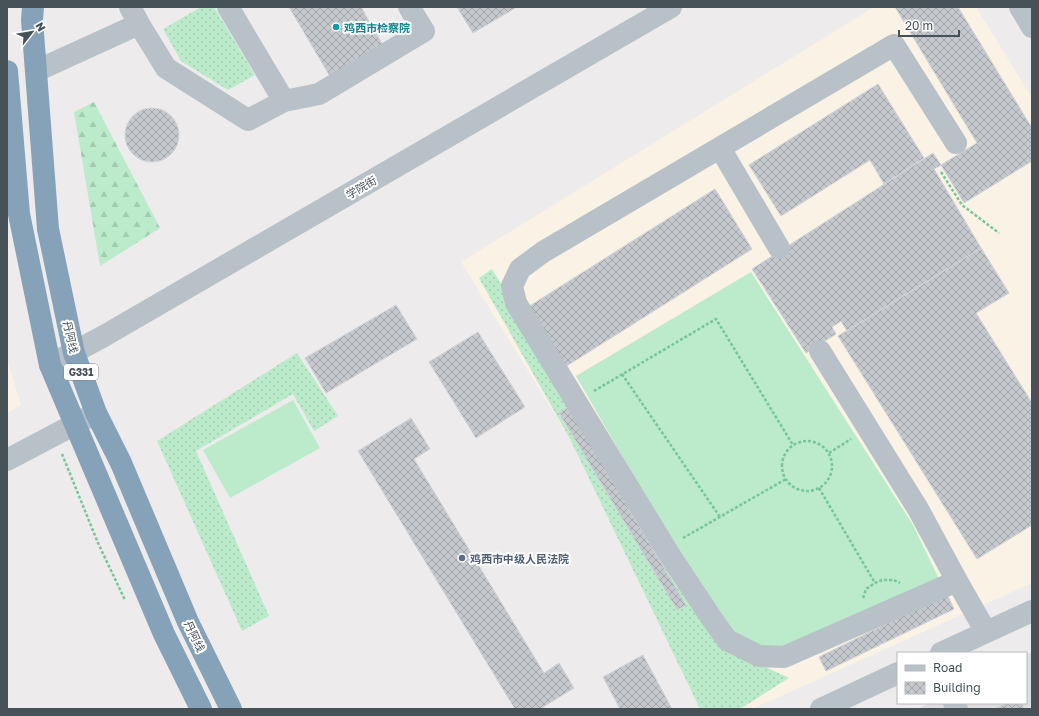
<svg xmlns="http://www.w3.org/2000/svg" width="1039" height="716" font-family="'Golos Text','Noto Sans SC',sans-serif">
<defs>
<pattern id="grass-dots" width="8" height="8" patternUnits="userSpaceOnUse"><rect width="8" height="8" fill="#bbebca"/><path d="M2 2h.1M6 6h.1" fill="none" stroke="#a2cbb0" stroke-width="1.8" stroke-linecap="round"/></pattern>
<pattern id="forest-firs" width="22" height="20" patternUnits="userSpaceOnUse"><rect width="22" height="20" fill="#bbebca"/><path d="M5 1l3.5 6h-7zM16 11l3.5 6h-7z" fill="#a2cbb0"/></pattern>
<pattern id="building-cross-hatch" width="8" height="8" patternUnits="userSpaceOnUse"><rect width="8" height="8" fill="#c5c9ce"/><path d="M0 0l8 8M0 8l8-8" fill="none" stroke="#a2a6aa"/></pattern>
</defs>
<rect width="100%" height="100%" fill="#eeebec"/>
<path fill="#faf2e4" d="M 874,7 L 976,7 L 1032,98 L 1032,583 L 752,709 L 700,709 L 570,439 L 461,262 Z
M 7,359 L 21,405 L 7,413 Z"/>
<path fill="#dfdcdd" d="M 1032,652 L 1032,709 L 917,709 L 930,703 L 1026,703 L 1026,655 Z"/>
<path fill="url(#grass-dots)" d="M 201,7 L 214,7 L 255,75 L 228,90 L 181,61 L 163,29 Z
M 492,269 L 723,647 L 789,678 L 740,709 L 700,709 L 570,439 L 479,278 Z
M 297,353 L 338,416 L 314,431 L 293,394 L 196,451 L 269,616 L 242,631 L 157,441 Z"/>
<path fill="url(#forest-firs)" d="M 94,102 L 160,228 L 100,266 L 74,112 Z"/>
<path fill="#bbebca" d="M 751,272 L 913,525 L 940,581 L 791,652 L 758,651 L 731,637 L 710,609 L 576,376 Z
M 293,400 L 320,448 L 230,498 L 203,450 Z"/>
<path fill="url(#building-cross-hatch)" stroke="#d0d2d7" d="M 289,7 L 361,7 L 384,47 L 331,78 Z
M 457,7 L 517,7 L 473,33 Z
M 895,7 L 958,7 L 1032,128 L 1032,161 L 964,203 L 941,165 L 977,143 Z
M 878,84 L 924,158 L 884,184 L 870,160 L 781,216 L 749,165 Z
M125 135a27 27 0 1 1 54 0a27 27 0 1 1-54 0Z
M 933,153 L 941,165 L 934,169 L 981,248 L 847,331 L 841,321 L 832,327 L 836,334 L 806,353 L 752,269 Z
M 715,189 L 752,249 L 565,367 L 528,307 Z
M 981,248 L 1009,293 L 976,313 L 1032,403 L 1032,525 L 977,559 L 838,336 Z
M 396,305 L 417,339 L 326,393 L 305,358 Z
M 478,332 L 525,407 L 476,438 L 429,362 Z
M 568,407 L 686,605 L 677,610 L 559,413 Z
M 411,418 L 430,449 L 414,459 L 544,673 L 559,663 L 574,688 L 540,709 L 515,709 L 358,451 Z
M 947,594 L 954,609 L 826,671 L 819,657 Z
M 643,655 L 672,709 L 620,709 L 603,677 Z
M 1007,703 L 1022,703 L 1024,709 L 994,709 Z"/>
<g fill="none" stroke-linecap="round" stroke-linejoin="round">
<path stroke="#76c698" stroke-width="2.5" stroke-dasharray="3 2" stroke-linecap="butt" d="M 941,172 L 962,205 L 999,233
M 622,374 L 720,517
M 594,391 L 716,319 L 793,445
M782 466a25 25 0 1 1 50 0a25 25 0 1 1-50 0Z
M 829,453 L 851,439
M 62,454 L 98,543 L 125,600
M 819,488 L 875,583
M 683,538 L 786,479
M 863,598 L 866,589 L 875,583 L 882,580 L 894,580 L 900,583"/>
<path stroke="#b7c1c7" stroke-width="22" d="M 130,7 L 139,24 L 166,68 L 248,120 L 284,101 L 228,7
M 1020,7 L 1032,27
M 36,71 L 139,24
M 284,101 L 319,94 L 424,31 L 409,7
M 956,143 L 894,45 L 543,252 L 520,269 L 512,286 L 516,303 L 669,554 L 710,616 L 727,640 L 759,656 L 784,657 L 957,581
M 720,148 L 779,248
M 820,351 L 918,509 L 957,581 L 986,632
M 50,365 L 104,336 L 671,7
M 7,460 L 96,413
M 941,653 L 1032,611
M 954,703 L 957,709
M 821,709 L 898,673"/>
<path stroke="#86a2b8" stroke-width="22" d="M 33,7 L 32,20 L 48,229 L 74,353 L 96,413 L 121,463 L 188,622 L 231,709
M 7,71 L 19,214 L 50,365 L 164,634 L 201,709"/>
</g>
<circle fill="#0f9aa8" stroke="#fff" stroke-width="1.5" cx="336" cy="27" r="4"/>
<circle fill="#5c6f8a" stroke="#fff" stroke-width="1.5" cx="462" cy="558" r="4"/>
<g text-anchor="middle" dominant-baseline="central" stroke-width="4" stroke-linejoin="round" paint-order="stroke">
<rect fill="#fff" stroke="#7d8489" stroke-width="1" x="64" y="364" width="34" height="16" rx="3"/>
<g font-size="10" font-weight="bold" fill="#455057">
<text x="81" y="372">G331</text>
</g>
<g font-size="11" font-weight="bold" fill="#0d838f" stroke="#fff" text-anchor="start">
<text x="344" y="27">鸡西市检察院</text>
</g>
<g font-size="11" fill="#455057" stroke="#fff">
<text transform="translate(361 187) rotate(-30)">学院街</text>
<text transform="translate(71 337) rotate(77)">丹阿线</text>
<text transform="translate(195 636) rotate(64)">丹阿线</text>
</g>
<g font-size="11" font-weight="bold" fill="#4e5e75" stroke="#fff" text-anchor="start">
<text x="470" y="558">鸡西市中级人民法院</text>
</g>
</g>
<rect width="1039" height="716" fill="none" stroke="#455057" stroke-width="16"/>
<rect x="897" y="652" width="130" height="52" fill="#ffffff" stroke="#b5b9bc"/>
<rect x="905" y="665" width="20" height="6" fill="#b7c1c7" stroke="#b5b9bc"/>
<text x="933" y="672" font-size="12" fill="#455057">Road</text>
<rect x="905" y="682" width="20" height="12" fill="url(#building-cross-hatch)" stroke="#b5b9bc"/>
<text x="933" y="692" font-size="12" fill="#455057">Building</text>
<g transform="translate(32 32) rotate(59)" stroke="#ffffff" stroke-width="3" paint-order="stroke">
<path d="M0-3L7 15L0 10L-7 15Z" fill="#455057"/>
<text y="-6" font-size="11" font-weight="bold" text-anchor="middle" fill="#455057">N</text>
</g>
<path d="M899 30v6h60v-6" fill="none" stroke="#455057" stroke-width="2"/>
<text x="905" y="30" font-size="12" fill="#455057" stroke="#ffffff" stroke-width="3" paint-order="stroke">20 m</text>
</svg>
